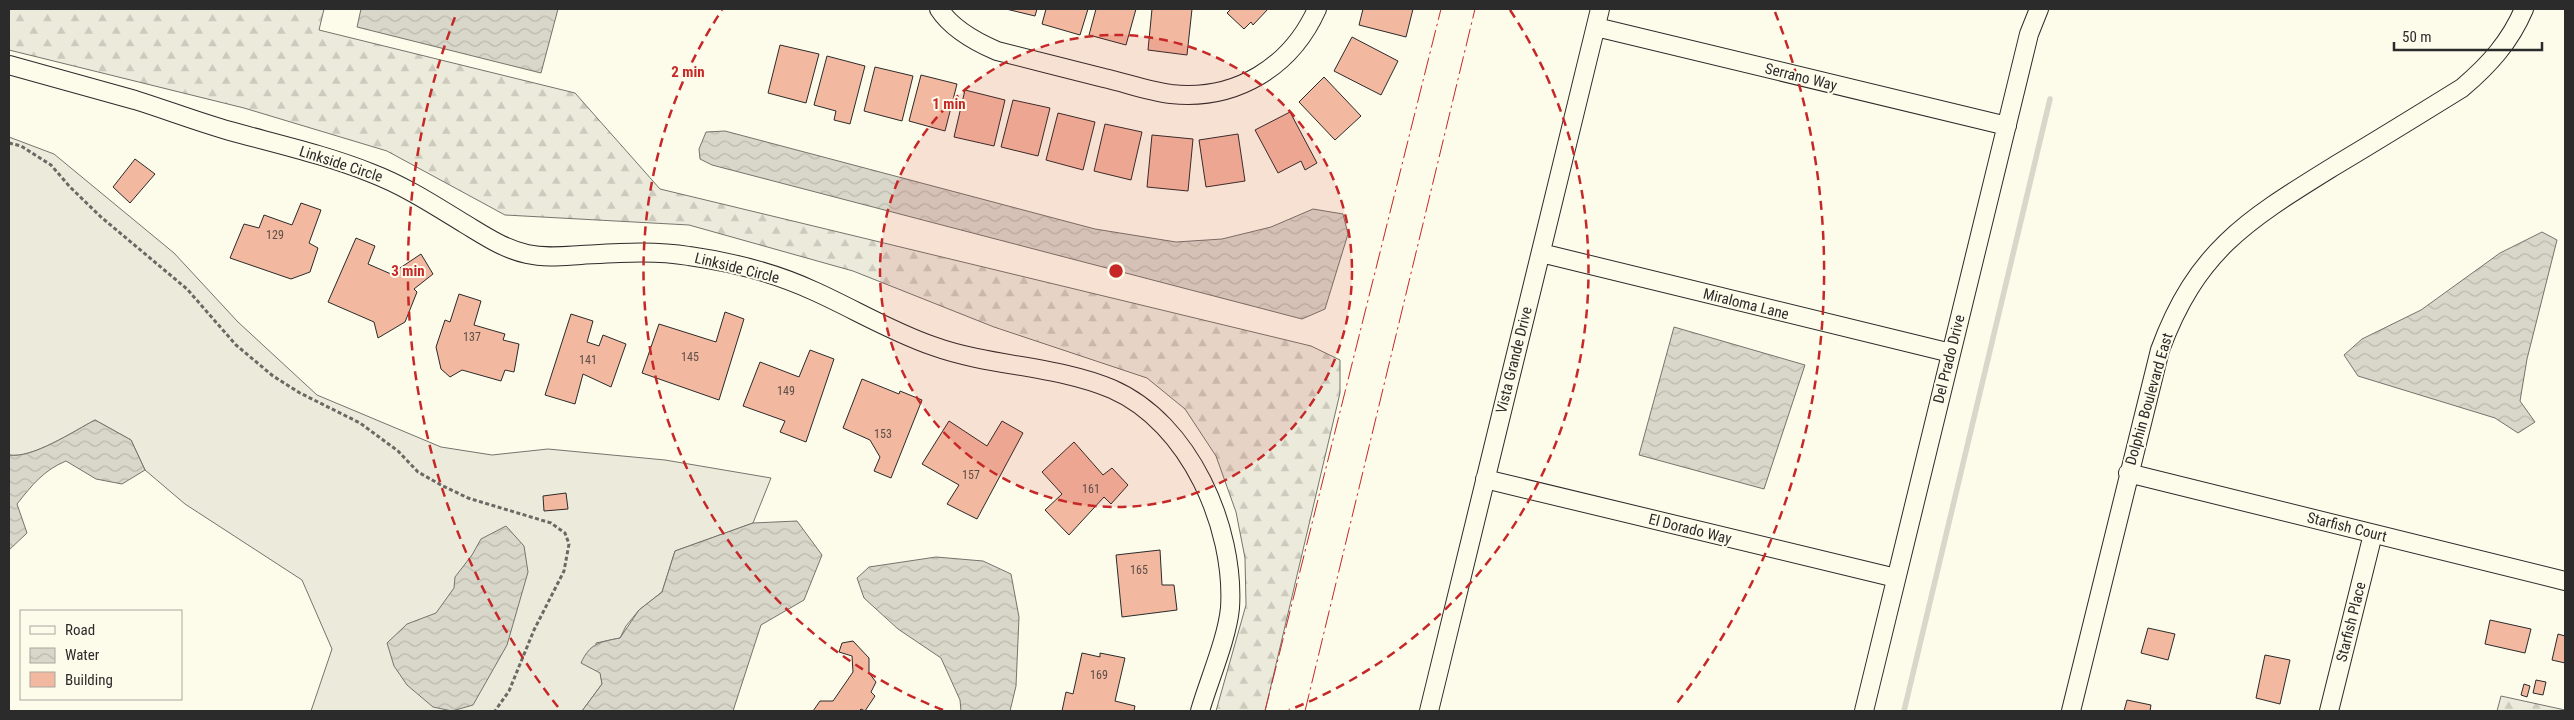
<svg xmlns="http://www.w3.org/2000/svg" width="2574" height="720" font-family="'Roboto Condensed',sans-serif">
<defs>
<pattern id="forest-firs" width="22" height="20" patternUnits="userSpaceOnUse" patternTransform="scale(1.25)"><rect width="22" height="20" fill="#ecebdb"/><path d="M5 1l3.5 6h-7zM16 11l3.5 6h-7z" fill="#cbcabc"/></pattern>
<pattern id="water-waves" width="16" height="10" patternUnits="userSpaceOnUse" patternTransform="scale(1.25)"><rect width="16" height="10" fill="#d8d7c9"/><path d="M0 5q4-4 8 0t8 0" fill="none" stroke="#bab9ad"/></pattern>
</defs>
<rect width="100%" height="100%" fill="#fdfbea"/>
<path fill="#ecebdb" stroke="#74746e" d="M 9,137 L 54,154 L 174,253 L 238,322 L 317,395 L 441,447 L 492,455 L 548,449 L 665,460 L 771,478 L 753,523 L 675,551 L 662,592 L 639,610 L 626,626 L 620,638 L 596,643 L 602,684 L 582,711 L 311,711 L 332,649 L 302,580 L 185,504 L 145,470 L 131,440 L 95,420 C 74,431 32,459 9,455 Z"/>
<path fill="url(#forest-firs)" stroke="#74746e" d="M 9,9 L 324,9 L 319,30 L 575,93 L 660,189 L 1311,346 L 1340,360 L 1340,393 L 1265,711 L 1216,711 L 1246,605 L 1245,558 L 1236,512 L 1216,456 L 1185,409 L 1147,378 L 994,327 L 853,271 L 689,225 L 505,215 L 387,151 L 244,108 L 9,50 Z
M 2501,696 L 2565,710 L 2565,711 L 2497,711 Z"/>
<path fill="url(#water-waves)" stroke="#74746e" d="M 361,9 L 558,9 L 541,73 L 357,27 Z
M 725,131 L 1095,229 L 1176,242 L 1222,239 L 1271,227 L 1313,209 L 1343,214 L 1348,234 L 1325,309 L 1302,319 L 712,165 L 700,159 L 699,149 L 706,132 Z
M 2542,232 L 2557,240 L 2527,359 L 2520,401 L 2535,422 L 2518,433 L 2495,418 L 2358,376 L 2344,355 L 2362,339 L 2421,310 L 2500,253 Z
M 1674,327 L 1805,365 L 1764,489 L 1639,455 Z
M 95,420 L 131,440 L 145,470 L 122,484 L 96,479 L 66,461 C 44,470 32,485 17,504 L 27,533 L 9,550 L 9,455 C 32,459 74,431 95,420 Z
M 797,521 L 822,555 L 804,600 L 761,625 L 733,711 L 582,711 L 602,684 L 600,673 L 581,663 C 590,643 600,642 620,638 L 639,610 L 662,592 L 675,551 L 753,523 Z
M 506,526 L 524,546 L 528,572 L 507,645 L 473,705 L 452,711 L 433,707 L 407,685 L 394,666 L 387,643 L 407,624 L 436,613 L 454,588 L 455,577 L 472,555 L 481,539 Z
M 936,557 L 983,561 L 1011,574 L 1019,617 L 1016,686 L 1010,711 L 961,711 L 960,700 L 941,658 L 898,629 L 864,598 L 857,578 L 869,567 Z"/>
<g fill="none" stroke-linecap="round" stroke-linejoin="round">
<path stroke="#d8d7c9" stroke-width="5.5" d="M 1904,711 L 2050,99"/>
</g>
<path fill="#f2b8a0" stroke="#2b2b2b" d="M 1006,9 L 1037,9 L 1035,16 Z
M 1046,9 L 1088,9 L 1080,35 L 1042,24 Z
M 1096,9 L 1136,9 L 1126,45 L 1089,35 Z
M 1152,9 L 1192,9 L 1187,55 L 1148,50 Z
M 1231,9 L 1268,9 L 1253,25 L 1251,22 L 1244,29 L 1227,13 Z
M 1363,9 L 1413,9 L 1406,37 L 1359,25 Z
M 1352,37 L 1398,61 L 1381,95 L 1334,71 Z
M 780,45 L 819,54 L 806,103 L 768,93 Z
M 827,56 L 865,66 L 850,124 L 834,120 L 836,111 L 814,105 Z
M 875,67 L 913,76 L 902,121 L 864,111 Z
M 921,75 L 957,84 L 945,131 L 909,121 Z
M 1324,77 L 1361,116 L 1335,140 L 1299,102 Z
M 965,90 L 1005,100 L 994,146 L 954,137 Z
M 1013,100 L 1050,108 L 1038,156 L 1001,147 Z
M 1290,112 L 1317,163 L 1305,170 L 1301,161 L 1278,173 L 1255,130 Z
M 1058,113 L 1095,122 L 1083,170 L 1046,160 Z
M 1105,124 L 1142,132 L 1131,180 L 1094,171 Z
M 1238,134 L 1245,181 L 1206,187 L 1199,140 Z
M 1152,135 L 1193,139 L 1188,191 L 1147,187 Z
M 135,159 L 155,174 L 130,203 L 113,187 Z
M 301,203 L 321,210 L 309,243 L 318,248 L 310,272 L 291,279 L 230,258 L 244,224 L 259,228 L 264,215 L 292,225 Z
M 356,238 L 375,246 L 368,264 L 391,274 L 421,254 L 433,274 L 414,289 L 417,292 L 405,322 L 378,338 L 374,322 L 328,302 Z
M 459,294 L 481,301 L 474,325 L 505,334 L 503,340 L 519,344 L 514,372 L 505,370 L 501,381 L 462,370 L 450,377 L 441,369 L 436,347 L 445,320 L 450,322 Z
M 725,312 L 744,319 L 719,400 L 642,373 L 659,324 L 716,342 Z
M 571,314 L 593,321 L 587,342 L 599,346 L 603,335 L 626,344 L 611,387 L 583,374 L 575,404 L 545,395 Z
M 810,350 L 834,359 L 806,442 L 780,432 L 785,421 L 743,406 L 760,362 L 799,377 Z
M 862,379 L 899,394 L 900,391 L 922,400 L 891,478 L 874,471 L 880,457 L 870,440 L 843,428 Z
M 949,421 L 987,446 L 1002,421 L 1023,433 L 977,519 L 947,504 L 959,485 L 922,464 Z
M 1074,442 L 1103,475 L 1112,468 L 1128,485 L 1111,504 L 1104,497 L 1069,535 L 1045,510 L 1062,494 L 1042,472 Z
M 566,493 L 568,509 L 544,511 L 543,496 Z
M 1160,550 L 1162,585 L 1174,585 L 1177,610 L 1122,617 L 1116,555 Z
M 2490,620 L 2531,629 L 2525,653 L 2485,644 Z
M 2148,628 L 2175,634 L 2168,660 L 2141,653 Z
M 2558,634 L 2565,636 L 2565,663 L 2552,660 Z
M 853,641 L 869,658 L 869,673 L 876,682 L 871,692 L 875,696 L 865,711 L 861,709 L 859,711 L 813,711 L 820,701 L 833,701 L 853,672 L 852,656 L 839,652 L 842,643 Z
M 1082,653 L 1100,657 L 1100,653 L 1125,658 L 1115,701 L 1135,706 L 1134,711 L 1062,711 L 1066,692 L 1073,694 Z
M 2265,655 L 2290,660 L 2280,704 L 2256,698 Z
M 2536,680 L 2546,682 L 2543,695 L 2533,693 Z
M 2524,684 L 2530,686 L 2527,697 L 2521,695 Z
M 2127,700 L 2151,705 L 2150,711 L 2124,711 Z"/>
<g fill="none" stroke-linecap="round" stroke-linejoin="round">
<g stroke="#2b2b2b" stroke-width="20">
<path id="street" d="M 939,9 C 952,29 976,42 997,51 C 1033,60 1068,69 1104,78 C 1126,83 1148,91 1171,94 C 1236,101 1291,67 1317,9
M 1596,27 L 2007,126
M 9,65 C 51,77 93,88 135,100 C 167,110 198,122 230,131 C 277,144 326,155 371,173 C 405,186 434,205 465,224 C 485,236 504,249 527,254 C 545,258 563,256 581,255 C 617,253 653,250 689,256 C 732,262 775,273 814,291 C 854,309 892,332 933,346 C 991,367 1055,365 1112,389 C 1190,423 1235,528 1230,608 C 1227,639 1209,680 1200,711
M 1541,253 L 1951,353
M 2128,473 L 2565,581
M 1485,479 L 1896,578
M 1429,711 L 1600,9
M 1864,711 L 2029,34 L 2039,9
M 2071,711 L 2160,350 C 2197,249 2249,219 2336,165 C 2378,140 2420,114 2462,88 C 2489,65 2510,42 2524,9
M 2329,711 L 2373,534"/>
</g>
<path stroke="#6a6964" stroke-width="3" stroke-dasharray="4 2.5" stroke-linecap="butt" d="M 9,143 L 21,146 L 51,165 L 70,187 L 101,217 L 187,289 L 236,345 L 273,376 L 300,393 L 360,423 L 398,451 L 418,472 L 441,485 L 468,498 L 551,523 L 565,533 L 569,544 L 564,571 L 534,630 L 509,691 L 495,711"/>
<use href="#street" stroke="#fdfbea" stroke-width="18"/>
<path stroke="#c62828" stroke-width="1" stroke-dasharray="18 4 2.5 4" stroke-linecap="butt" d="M 1265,711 L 1441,9
M 1305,711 L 1475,9"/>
</g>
<circle cx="1116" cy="271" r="236" fill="#c62828" fill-opacity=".12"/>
<g fill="none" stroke="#c62828" stroke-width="2.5" stroke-dasharray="9 6">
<circle cx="1116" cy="271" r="236"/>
<path d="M943 710A472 472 0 0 1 722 10M1510 10A472 472 0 0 1 1289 710"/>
<path d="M558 707A708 708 0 0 1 457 12M1775 12A708 708 0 0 1 1674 707"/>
</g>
<g text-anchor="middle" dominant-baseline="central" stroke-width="4" stroke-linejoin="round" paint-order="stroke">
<g font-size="12" fill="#5d4e48">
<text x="275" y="235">129</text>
<text x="472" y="337">137</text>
<text x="690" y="357">145</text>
<text x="588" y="360">141</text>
<text x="786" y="391">149</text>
<text x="883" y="434">153</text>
<text x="971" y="475">157</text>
<text x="1091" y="489">161</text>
<text x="1139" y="570">165</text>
<text x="1099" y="675">169</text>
</g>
<g font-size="15" fill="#2b2b2b" stroke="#fdfbea">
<text transform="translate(1801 77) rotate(14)">Serrano Way</text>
<text transform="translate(341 164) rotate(18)">Linkside Circle</text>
<text transform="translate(737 268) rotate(14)">Linkside Circle</text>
<text transform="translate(1746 304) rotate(14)">Miraloma Lane</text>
<text transform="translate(1949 359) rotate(-76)">Del Prado Drive</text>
<text transform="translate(1514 360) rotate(-76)">Vista Grande Drive</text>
<text transform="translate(2149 399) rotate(-74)">Dolphin Boulevard East</text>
<text transform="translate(2347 527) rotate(14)">Starfish Court</text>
<text transform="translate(1690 529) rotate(14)">El Dorado Way</text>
<text transform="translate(2351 622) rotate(-76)">Starfish Place</text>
</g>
</g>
<circle cx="1116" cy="271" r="8" fill="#c62828" stroke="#fdfbea" stroke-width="2.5"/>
<g font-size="15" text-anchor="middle" font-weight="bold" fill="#c62828" stroke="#fdfbea" stroke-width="4" stroke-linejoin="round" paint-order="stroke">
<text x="688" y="77">2 min</text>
<text x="949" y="109">1 min</text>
<text x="408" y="276">3 min</text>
</g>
<rect width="2574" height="720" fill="none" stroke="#2b2b2b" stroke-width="20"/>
<rect x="20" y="610" width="162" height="90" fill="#fdfbea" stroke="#a9a89e"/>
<rect x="30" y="626" width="25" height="8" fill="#fdfbea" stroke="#a9a89e"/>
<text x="65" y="635" font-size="15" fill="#2b2b2b">Road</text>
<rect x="30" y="648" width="25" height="15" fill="url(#water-waves)" stroke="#a9a89e"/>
<text x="65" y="660" font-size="15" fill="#2b2b2b">Water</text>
<rect x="30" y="672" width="25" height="15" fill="#f2b8a0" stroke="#a9a89e"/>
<text x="65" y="685" font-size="15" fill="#2b2b2b">Building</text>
<path d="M2394 42v8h148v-8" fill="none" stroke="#2b2b2b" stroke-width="2.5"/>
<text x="2402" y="42" font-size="15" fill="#2b2b2b" stroke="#fdfbea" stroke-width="4" paint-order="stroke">50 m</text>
</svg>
